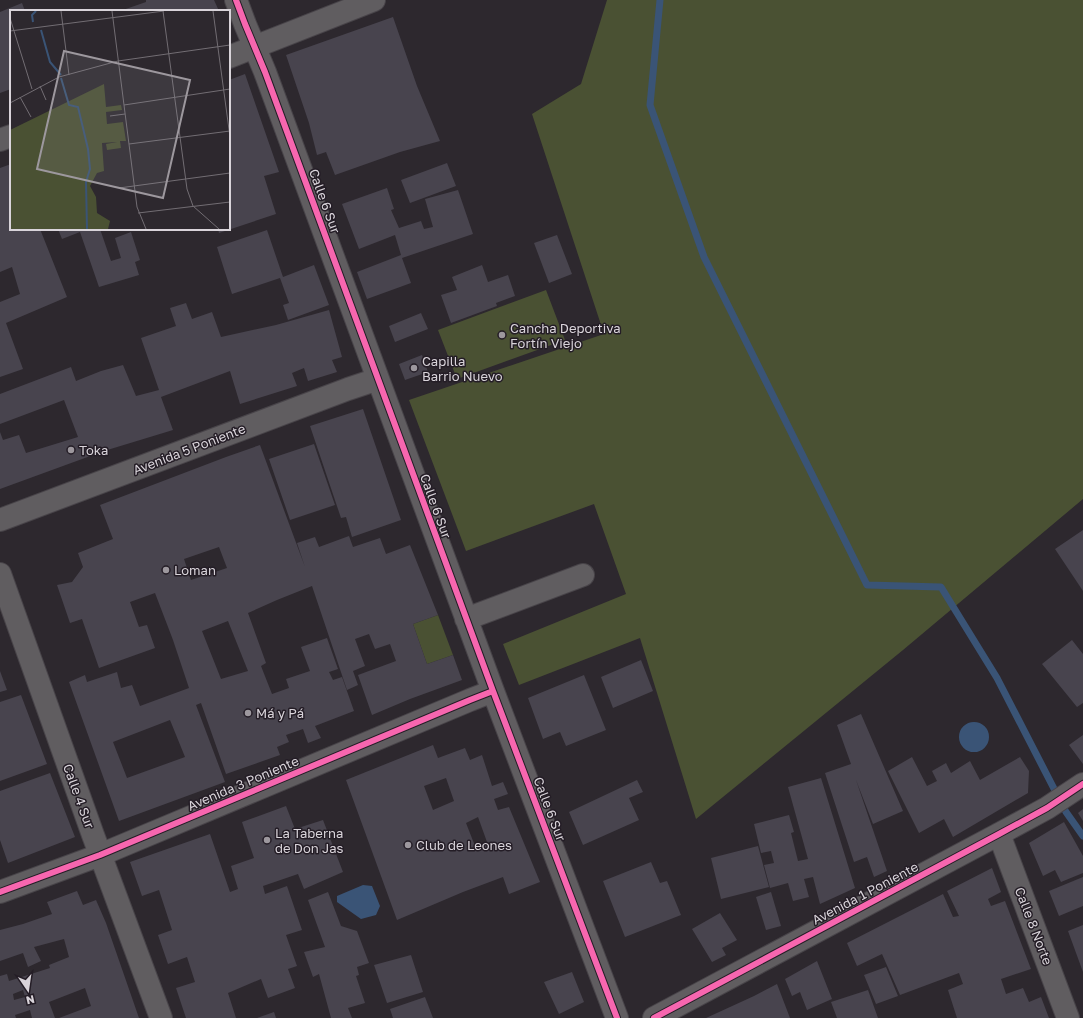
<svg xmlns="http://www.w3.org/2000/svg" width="1083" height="1018" font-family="'Golos Text',sans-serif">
<rect width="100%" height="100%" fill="#2d282e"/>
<path fill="#4a5133" d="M 607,0 L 1083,0 L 1083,499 L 903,650 L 696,819 L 640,638 L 519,685 L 503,644 L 626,594 L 594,504 L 466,551 L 409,400 L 604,334 L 532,114 L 581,84 Z
M 546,290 L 565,340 L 457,379 L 438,330 Z
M 438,615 L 453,655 L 427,664 L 413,624 Z"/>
<path fill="#3a5476" d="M959 737a15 15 0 1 1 30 0a15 15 0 1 1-30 0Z
M 363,885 L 372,886 L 380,906 L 376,915 L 361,919 L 337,902 L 337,896 Z"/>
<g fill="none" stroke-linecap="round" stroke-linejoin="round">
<path stroke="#3a5476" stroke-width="7" d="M 660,0 L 650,105 L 704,257 L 867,585 L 941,587 L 997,678 L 1066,812 L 1083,836"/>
</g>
<path fill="#48444e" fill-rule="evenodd" d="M 146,0 L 214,0 L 219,11 L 120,11 L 146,2 Z
M 22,3 L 25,11 L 11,11 L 11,89 L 0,93 L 0,12 Z
M 393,17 L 417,86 L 440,141 L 400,152 L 335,175 L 326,152 L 317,155 L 309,123 L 286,55 Z
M 245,74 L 279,172 L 264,176 L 276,214 L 219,233 L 218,229 L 229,229 L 229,80 Z
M 447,163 L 456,186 L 410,203 L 401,180 Z
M 11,164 L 11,229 L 40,229 L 67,297 L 6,323 L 23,369 L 0,377 L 0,302 L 20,294 L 12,267 L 0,272 L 0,168 Z
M 387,188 L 394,209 L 391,210 L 399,228 L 421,221 L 424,229 L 433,227 L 425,199 L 458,190 L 473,234 L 402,258 L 411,283 L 367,299 L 357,272 L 401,255 L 395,235 L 359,249 L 342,204 Z
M 58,229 L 100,229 L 111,261 L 121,258 L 115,238 L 131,232 L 140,260 L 135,262 L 139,275 L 99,287 L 80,232 L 62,239 Z
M 267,230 L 283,277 L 314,265 L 329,305 L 288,320 L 283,305 L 289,303 L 280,278 L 232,294 L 217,247 Z
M 557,235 L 572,274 L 549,283 L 534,243 Z
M 482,265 L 488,282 L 508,275 L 515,296 L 496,303 L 497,306 L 451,323 L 441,295 L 457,290 L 452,277 Z
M 186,303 L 192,319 L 212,312 L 221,337 L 276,325 L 329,310 L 342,357 L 332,360 L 337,372 L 308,381 L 304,368 L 292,373 L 297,386 L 240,404 L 230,371 L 161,397 L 173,430 L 104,451 L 0,489 L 0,432 L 3,440 L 19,435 L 26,453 L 78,437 L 64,400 L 0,424 L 0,394 L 71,367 L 76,381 L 101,371 L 123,365 L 136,396 L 159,390 L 141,338 L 176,326 L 170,308 Z
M 421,313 L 428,329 L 395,342 L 389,326 Z
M 422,355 L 428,372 L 405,380 L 399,364 Z
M 363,409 L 401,520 L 352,537 L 346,517 L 341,518 L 310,426 Z
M 314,444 L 335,505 L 290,520 L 269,459 Z
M 260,445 L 305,567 L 297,543 L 315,537 L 319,547 L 349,536 L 353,547 L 380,538 L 386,554 L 410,545 L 438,615 L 413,624 L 427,664 L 453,655 L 462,680 L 410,699 L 372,715 L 358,675 L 396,661 L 390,644 L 375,649 L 369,634 L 355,639 L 365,666 L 353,671 L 358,685 L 347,690 L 312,586 L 277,600 L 248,613 L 266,663 L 261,666 L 272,694 L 289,688 L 286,679 L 310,671 L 301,647 L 327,638 L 338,669 L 329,672 L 333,680 L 342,677 L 354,711 L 315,726 L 321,738 L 308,743 L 303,729 L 286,735 L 289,742 L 277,747 L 280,755 L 226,774 L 201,703 L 196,705 L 225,782 L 119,821 L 69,682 L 85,675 L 87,682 L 117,672 L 121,688 L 132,685 L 140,706 L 189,688 L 173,640 L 155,593 L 130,602 L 139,627 L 147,625 L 155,648 L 99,668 L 82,619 L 70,623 L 57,585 L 72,582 L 83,567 L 78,553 L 113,539 L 100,505 L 226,457 ZM 219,547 L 227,568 L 191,580 L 184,559 ZM 228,621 L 248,671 L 221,679 L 202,631 ZM 170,720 L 185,757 L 127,778 L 113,742 Z
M 1083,530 L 1083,591 L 1055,549 Z
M 1072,640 L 1083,654 L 1083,703 L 1077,707 L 1042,664 Z
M 641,660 L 653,691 L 613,708 L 601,677 Z
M 0,671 L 7,690 L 0,692 Z
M 584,675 L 606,730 L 566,746 L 560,732 L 543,739 L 528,698 Z
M 21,695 L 47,764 L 0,781 L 0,702 Z
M 861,714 L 903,811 L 873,824 L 856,780 L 887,871 L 874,877 L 867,857 L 854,862 L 825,773 L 851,764 L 837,725 Z
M 1083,735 L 1083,764 L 1069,745 Z
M 433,745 L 438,758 L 465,748 L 470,760 L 482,755 L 492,786 L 503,782 L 508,794 L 494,799 L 498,810 L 509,807 L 540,882 L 509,894 L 503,877 L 463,892 L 397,920 L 346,780 ZM 446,778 L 454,801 L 433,810 L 424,786 ZM 478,817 L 487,842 L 475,846 L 466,823 Z
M 912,757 L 927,786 L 937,781 L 932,771 L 946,763 L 951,773 L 970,761 L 980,780 L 1020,757 L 1029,771 L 1028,793 L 953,837 L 944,819 L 919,833 L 888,771 Z
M 50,773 L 75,837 L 8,863 L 0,840 L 0,791 Z
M 821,778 L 855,888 L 820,904 L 813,877 L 804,879 L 809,897 L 793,901 L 788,883 L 770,888 L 764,865 L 774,863 L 771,851 L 761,853 L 754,824 L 789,815 L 794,832 L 791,833 L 798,861 L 808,859 L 788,787 Z
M 637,780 L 643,792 L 629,798 L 639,820 L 583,845 L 569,812 Z
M 286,806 L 295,829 L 323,820 L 343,872 L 304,889 L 298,874 L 263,886 L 265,894 L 287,886 L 302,930 L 286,935 L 297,966 L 288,969 L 295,988 L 268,998 L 261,979 L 228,993 L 236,1018 L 186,1018 L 176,988 L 195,982 L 187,957 L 168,964 L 158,935 L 172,930 L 159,890 L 142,896 L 130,862 L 210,834 L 230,892 L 238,889 L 231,866 L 254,858 L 242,822 Z
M 1083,809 L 1083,821 L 1078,813 Z
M 1064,822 L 1083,856 L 1083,873 L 1061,882 L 1055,870 L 1043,876 L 1029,843 Z
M 758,846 L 769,887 L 721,899 L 711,858 Z
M 651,862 L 660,883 L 667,881 L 681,915 L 625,937 L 603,881 Z
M 992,868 L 1001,892 L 988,899 L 991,906 L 1005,901 L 1031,969 L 1001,979 L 1006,994 L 1023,988 L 1029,1002 L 1041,997 L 1049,1018 L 957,1018 L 948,990 L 963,984 L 959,973 L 900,995 L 882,954 L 857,966 L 847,943 L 943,894 L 953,917 L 959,916 L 947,891 Z
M 1083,877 L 1083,906 L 1059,916 L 1049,891 Z
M 77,891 L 83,905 L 96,900 L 106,923 L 139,1018 L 59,1018 L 91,1006 L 85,988 L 49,1002 L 55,1018 L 32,1018 L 30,1010 L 15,1015 L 16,1018 L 0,1018 L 0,976 L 7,974 L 9,981 L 50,968 L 49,965 L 69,957 L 64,939 L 34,947 L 41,961 L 28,967 L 23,953 L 0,961 L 0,930 L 23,924 L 52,914 L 47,902 ZM 23,990 L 25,997 L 14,1000 L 13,994 Z
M 328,892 L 341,926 L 357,931 L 369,963 L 357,967 L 359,975 L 356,976 L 365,1003 L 348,1008 L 352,1018 L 331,1018 L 319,974 L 313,977 L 304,952 L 325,947 L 308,900 Z
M 771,892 L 781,926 L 766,930 L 756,897 Z
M 720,913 L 737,940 L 722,948 L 726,955 L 712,962 L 692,929 Z
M 1083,925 L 1083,972 L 1068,931 Z
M 411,955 L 423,992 L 387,1003 L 374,965 Z
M 817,961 L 832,999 L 807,1010 L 800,992 L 792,996 L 785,979 Z
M 886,967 L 898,996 L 876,1004 L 864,975 Z
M 572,972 L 584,1002 L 559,1014 L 544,982 Z
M 777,984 L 790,1018 L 706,1018 L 754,996 Z
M 868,990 L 878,1018 L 837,1018 L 831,1002 Z
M 425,997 L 433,1018 L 393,1018 L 390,1009 Z
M 274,1012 L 276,1018 L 257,1018 Z"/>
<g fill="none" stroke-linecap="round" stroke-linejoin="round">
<g stroke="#484449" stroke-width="24">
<path id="minor" d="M 236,0 L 245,24 L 265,72 L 493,691 L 617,1018
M 229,57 L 374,0
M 0,140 L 11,136
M 0,520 L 348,389 L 378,379
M 0,574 L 93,835 L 161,1018
M 466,619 L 583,575
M 999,834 L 1068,1018
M 0,892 L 100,855 L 470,700 L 493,691
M 654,1018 L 999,834 L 1047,808 L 1083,784"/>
</g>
<use href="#minor" stroke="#605d60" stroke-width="22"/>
<g stroke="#241d26" stroke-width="8">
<path id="cycleway" d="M 236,0 L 245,24 L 265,72 L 493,691 L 617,1018
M 0,892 L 100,855 L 470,700 L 493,691
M 654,1018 L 999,834 L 1047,808 L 1083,784"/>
</g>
<use href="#cycleway" stroke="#f766af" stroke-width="6"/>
</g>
<g fill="#9d989e" stroke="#241d26" stroke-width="1.5">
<circle cx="502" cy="335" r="4"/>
<circle cx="414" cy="368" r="4"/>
<circle cx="71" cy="450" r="4"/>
<circle cx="166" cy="570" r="4"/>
<circle cx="248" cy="713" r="4"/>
<circle cx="267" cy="840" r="4"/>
<circle cx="408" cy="845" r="4"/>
</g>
<g text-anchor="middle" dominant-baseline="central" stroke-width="3" stroke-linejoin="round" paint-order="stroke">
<g font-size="13" fill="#d9d4da" stroke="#241d26">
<text transform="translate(325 201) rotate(70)">Calle 6 Sur</text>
<text transform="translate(189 449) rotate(-21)">Avenida 5 Poniente</text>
<text transform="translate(436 506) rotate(70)">Calle 6 Sur</text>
<text transform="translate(243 783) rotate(-23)">Avenida 3 Poniente</text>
<text transform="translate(79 796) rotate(70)">Calle 4 Sur</text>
<text transform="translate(550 809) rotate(69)">Calle 6 Sur</text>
<text transform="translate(865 893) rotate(-28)">Avenida 1 Poniente</text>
<text transform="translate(1034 926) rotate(69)">Calle 8 Norte</text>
</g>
<g font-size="13" fill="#d9d4da" stroke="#241d26" text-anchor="start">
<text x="510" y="328">Cancha Deportiva<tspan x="510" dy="15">Fortín Viejo</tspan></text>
<text x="422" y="361">Capilla<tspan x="422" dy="15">Barrio Nuevo</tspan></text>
<text x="79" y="450">Toka</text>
<text x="174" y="570">Loman</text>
<text x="256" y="713">Má y Pá</text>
<text x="275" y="833">La Taberna<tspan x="275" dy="15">de Don Jas</tspan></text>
<text x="416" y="845">Club de Leones</text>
</g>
</g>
<g transform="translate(10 10)">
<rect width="220" height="220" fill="#2d282e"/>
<path d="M 94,74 L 96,97 L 111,95 L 112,100 L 96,102 L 97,114 L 113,112 L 116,131 L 110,131 L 111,138 L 97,140 L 96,134 L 107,132 L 92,133 L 94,161 L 87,163 L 80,176 L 86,187 L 87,203 L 100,211 L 98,219 L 0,219 L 0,120 Z" fill="#4a5133"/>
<path fill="none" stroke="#3a5476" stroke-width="2" d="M 23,12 L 22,5 L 26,1M 31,20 L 40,52 L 51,65M 51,68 L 59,95 L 68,97 L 78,139 L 80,159 L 76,172 L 77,219"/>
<path fill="none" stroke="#726d73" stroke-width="1" d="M 51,1 L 59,65M 102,1 L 127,197 L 136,219M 153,1 L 177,179 L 183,196 L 209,219M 203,1 L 220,127M 0,8 L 22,79M 0,21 L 154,1M 30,76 L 36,90M 10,87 L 21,107M 0,93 L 49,67 L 108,51 L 220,35M 114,95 L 220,79M 100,106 L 115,104M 119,134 L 220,121M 109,178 L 220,163M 128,203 L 220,192"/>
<path fill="#9d989e" fill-opacity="0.15" stroke="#9d989e" stroke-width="2" d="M 54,41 L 180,70 L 153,188 L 27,159 Z"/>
<rect width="220" height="220" fill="none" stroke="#d9d4da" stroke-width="2"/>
</g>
<g transform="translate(28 990) rotate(167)" stroke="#241d26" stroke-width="3" paint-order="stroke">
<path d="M0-3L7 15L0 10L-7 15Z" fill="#d9d4da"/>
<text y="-6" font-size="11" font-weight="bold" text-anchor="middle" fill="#d9d4da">N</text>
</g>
</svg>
